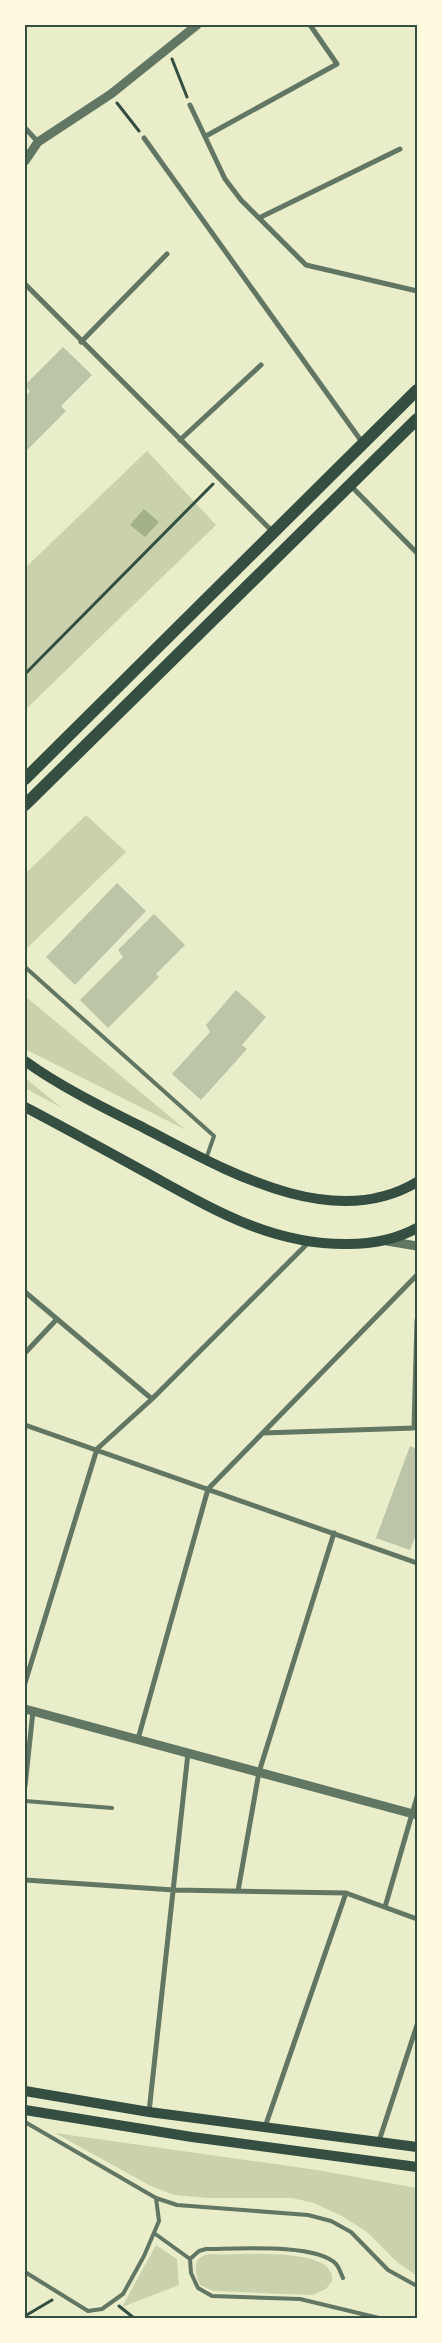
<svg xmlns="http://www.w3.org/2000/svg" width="442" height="2343" font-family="'Roboto Condensed',sans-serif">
<rect width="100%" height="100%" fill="#e9edc9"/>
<path fill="#cad2ad" d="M 147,451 L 216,525 L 25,710 L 25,568 Z
M 86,815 L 126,852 L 25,950 L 25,874 Z
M 25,996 L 186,1130 L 25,1049 Z
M 25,1078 L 62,1108 L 25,1088 Z
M 55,2133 L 317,2170 L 417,2188 L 417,2276 L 397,2262 L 367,2232 L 342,2216 L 314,2203 L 292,2198 L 208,2198 L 174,2195 L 149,2185 Z
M 156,2245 L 177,2259 L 179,2285 L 122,2307 Z
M 208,2254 C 232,2256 337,2244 332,2281 L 326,2289 L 312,2295 L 214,2291 L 200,2285 C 195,2272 191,2259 208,2254 Z"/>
<path fill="#a3b18a" d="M 144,509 L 159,522 L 145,537 L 130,525 Z"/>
<path fill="#bcc5a7" d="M 63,347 L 92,375 L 61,406 L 66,411 L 25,452 L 25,397 L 30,391 L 25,385 Z
M 117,883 L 146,911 L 75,985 L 46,957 Z
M 154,914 L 185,945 L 156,974 L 159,977 L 108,1028 L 80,1000 L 123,957 L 118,950 Z
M 236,990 L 266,1017 L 242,1045 L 247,1049 L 201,1100 L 172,1074 L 210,1032 L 206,1025 Z
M 410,1446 L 417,1449 L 417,1532 L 410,1550 L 376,1538 Z"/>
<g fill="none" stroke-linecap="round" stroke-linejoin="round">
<path stroke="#344e41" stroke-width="3" d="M 172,59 L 187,97
M 117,103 L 139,131
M 25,674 L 213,484
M 119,2306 L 134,2318
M 25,2316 L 52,2300"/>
<path stroke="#617663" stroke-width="4" d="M 25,967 L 214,1136 L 206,1159
M 25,1801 L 112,1808
M 25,2122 L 156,2198 L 177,2205 L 308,2215 L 331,2221 L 351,2232 L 388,2270 L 417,2286
M 154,2233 L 190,2259 L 191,2273 L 198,2288 L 212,2296 L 300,2299 L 379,2318
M 190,2259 L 199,2251 L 206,2249 C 234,2249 316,2243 336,2264 C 339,2267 341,2274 343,2278
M 25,2272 L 88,2311 L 102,2309 L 123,2294 L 144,2256 L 159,2221 L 156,2198"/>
<path stroke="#617663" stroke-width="5" d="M 190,105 L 225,179 L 241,200 L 306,265 L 417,291
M 25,128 L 38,142
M 206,136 L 337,64 L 310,25
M 144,138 L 362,442
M 259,218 L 400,149
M 25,284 L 273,532
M 81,342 L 167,254
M 180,440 L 261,365
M 350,485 L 417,553
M 25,1292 L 152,1399
M 25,1353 L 57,1319
M 25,1425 L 417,1563
M 263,1433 L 414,1428 L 417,1320
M 25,1683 L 97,1449 L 152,1399 L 309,1242
M 138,1739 L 208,1489 L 417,1275
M 25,1786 L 33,1711
M 25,1880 L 174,1890 L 346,1893 L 417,1919
M 238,1891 L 259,1772 L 334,1533
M 385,1907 L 417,1797
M 149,2112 L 188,1753
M 265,2127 L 346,1893
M 379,2141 L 417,2025"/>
<path stroke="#617663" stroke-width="9" d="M 25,161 L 38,142 L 111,94 L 197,25
M 387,1241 L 417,1246
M 25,1709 L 417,1815"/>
<path stroke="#344e41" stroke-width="10" d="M 25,1061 C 59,1086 106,1109 144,1128 C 222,1168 331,1234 417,1182
M 25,1107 C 65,1128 105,1150 145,1172 C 211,1208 270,1245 348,1244 C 373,1244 395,1240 417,1228
M 25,2091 L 149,2112 L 417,2147
M 25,2110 L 192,2137 L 417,2167"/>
<path stroke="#344e41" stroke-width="12" d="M 25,779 L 417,390
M 25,805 L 417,419"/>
</g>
<rect width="442" height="2343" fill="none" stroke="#fefae0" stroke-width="52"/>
<rect x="26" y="26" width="390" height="2291" fill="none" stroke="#344e41" stroke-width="2"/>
</svg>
